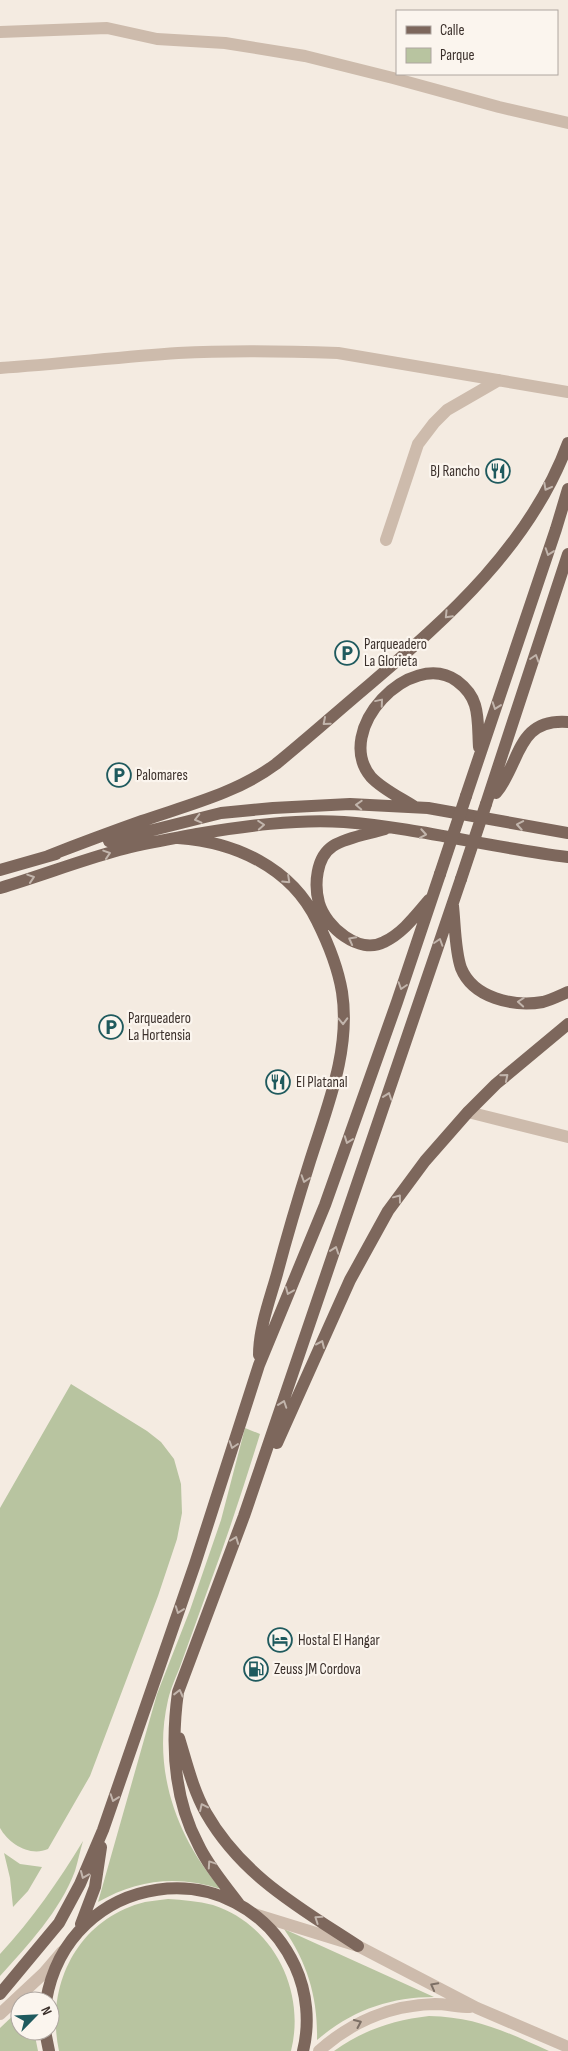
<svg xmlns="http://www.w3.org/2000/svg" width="568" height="2051" font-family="'Sofia Sans Condensed',sans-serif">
<rect width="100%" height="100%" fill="#f4ebe1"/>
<path fill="#b8c4a0" d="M 71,1384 L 147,1431 L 161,1442 L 174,1459 L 181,1484 L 182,1513 L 177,1539 L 158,1596 L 90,1776 L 48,1849 C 30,1857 9,1844 0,1828 L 0,1508 Z
M 245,1428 L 260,1434 C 244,1486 227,1538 208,1589 C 199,1614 190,1639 181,1664 C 177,1675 171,1687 168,1700 C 152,1769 176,1837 221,1889 C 178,1875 138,1879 98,1902 L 157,1694 L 190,1610 L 221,1520 Z
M 83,1841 C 80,1851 78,1861 75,1871 C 60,1911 28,1945 0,1976 L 0,1954 C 33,1918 58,1882 83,1841 Z
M 4,1853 L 20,1864 L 42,1867 L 28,1891 L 13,1907 L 10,1878 Z
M 168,1899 C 183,1900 198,1901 213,1905 C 274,1925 306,1991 291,2051 L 59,2051 C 45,1986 77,1919 145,1902 C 152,1901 160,1900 168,1899 Z
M 284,1929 L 434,1997 C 389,1997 351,2011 317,2040 C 318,1999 308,1964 284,1929 Z
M 20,2009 L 20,2031 L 34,2031 L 38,2051 L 0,2051 L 0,2028 Z
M 429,2016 C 477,2017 506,2032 549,2051 L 334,2051 C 363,2030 394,2020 429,2016 Z"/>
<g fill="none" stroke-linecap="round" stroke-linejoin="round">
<path stroke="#cdbbac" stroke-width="12" d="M 0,32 L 107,28 L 157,39 L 225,43 L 305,56 L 393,78 L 499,107 L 568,123
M 0,368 C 60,364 119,357 178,353 C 232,350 285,351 338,353 L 568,392
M 386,540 L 418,444 L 434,423 L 447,410 L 499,380
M 468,1112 L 568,1137
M 254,1914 L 358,1946 L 477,2008 L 568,2047
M 0,2014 L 44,1973 L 62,1952
M 319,2051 C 351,2022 391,2005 435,2004 C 446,2004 458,2007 470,2007"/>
<path stroke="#7d675c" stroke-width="12" d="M 496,793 C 521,763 516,718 568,722
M 466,796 L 556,529 L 568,489
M 486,804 L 568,554
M 415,807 C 401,798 382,789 371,777 C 332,730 411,648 457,681 C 465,687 472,695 475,705 C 479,718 478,734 479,747
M 385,829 C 369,834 347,837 333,846 C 316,857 314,885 319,903 C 326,927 359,955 384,942 C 403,933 416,915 429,900
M 178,838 C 235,842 291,867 317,921 C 328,943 338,968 342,992 C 351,1050 327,1107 310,1161 C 298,1199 287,1236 277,1274 C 270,1299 259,1328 259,1355
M 109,841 L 221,813 L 273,808 L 350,804 L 428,808 L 568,833
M 48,856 C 79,844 111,832 142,821 C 188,805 237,793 276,764 C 308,738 338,711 369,685 C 449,617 531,544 568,443
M 0,870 L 56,854
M 0,888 C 40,876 79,861 119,850 C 145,843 171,839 197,834 C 245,826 295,819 344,822 C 419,828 493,848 568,857
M 453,906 C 455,924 455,951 461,968 C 473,998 513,1007 543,1002 C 551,1000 561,995 568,992
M 277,1443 L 350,1280 L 388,1211 L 425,1161 L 468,1112 L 496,1084 L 568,1024
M 179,1738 C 187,1764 193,1790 206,1813 C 242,1876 300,1908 358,1946
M 239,1904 C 225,1885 208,1866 198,1844 C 173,1797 171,1743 178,1692 L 244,1516 L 461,879
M 81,1924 L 95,1887 L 101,1847
M 0,1994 L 59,1923 L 80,1884 L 103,1830 L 195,1564 L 259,1365 L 325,1205 L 397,1002 L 440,874
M 46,2001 C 68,1871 238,1846 295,1966 C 307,1992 310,2023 303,2051
M 45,2031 L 49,2051"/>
<path stroke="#7d675c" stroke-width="12" d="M 440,874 L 466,796
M 461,879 L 486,804"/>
</g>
<defs><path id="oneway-chevron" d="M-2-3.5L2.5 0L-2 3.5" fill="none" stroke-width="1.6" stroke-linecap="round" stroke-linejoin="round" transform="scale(1.25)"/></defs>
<g stroke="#c2b5ac">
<use href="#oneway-chevron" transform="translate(547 487) rotate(118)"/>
<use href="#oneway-chevron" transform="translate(549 552) rotate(109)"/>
<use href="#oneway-chevron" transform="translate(448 615) rotate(134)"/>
<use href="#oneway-chevron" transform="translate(535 658) rotate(-72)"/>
<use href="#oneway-chevron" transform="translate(380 702) rotate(-50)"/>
<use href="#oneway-chevron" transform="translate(496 706) rotate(109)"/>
<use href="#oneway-chevron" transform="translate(326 722) rotate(139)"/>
<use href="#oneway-chevron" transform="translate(359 805) rotate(-177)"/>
<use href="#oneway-chevron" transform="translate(198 819) rotate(166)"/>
<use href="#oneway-chevron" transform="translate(261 825) rotate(-4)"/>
<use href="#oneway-chevron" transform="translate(520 825) rotate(-170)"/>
<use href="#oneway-chevron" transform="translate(423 834) rotate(10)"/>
<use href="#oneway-chevron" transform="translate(107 854) rotate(-18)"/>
<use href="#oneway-chevron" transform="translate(31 878) rotate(-18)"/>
<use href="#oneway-chevron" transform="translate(287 880) rotate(43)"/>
<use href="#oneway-chevron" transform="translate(352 940) rotate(-152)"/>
<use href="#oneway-chevron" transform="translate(439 942) rotate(-72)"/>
<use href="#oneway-chevron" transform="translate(402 986) rotate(108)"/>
<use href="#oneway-chevron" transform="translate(521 1002) rotate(-176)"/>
<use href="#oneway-chevron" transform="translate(343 1021) rotate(89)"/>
<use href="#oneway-chevron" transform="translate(505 1077) rotate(-40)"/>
<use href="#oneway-chevron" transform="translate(388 1096) rotate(-71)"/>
<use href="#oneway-chevron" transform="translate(348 1140) rotate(110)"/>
<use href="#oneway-chevron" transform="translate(305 1179) rotate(108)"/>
<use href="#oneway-chevron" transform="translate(398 1198) rotate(-53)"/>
<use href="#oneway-chevron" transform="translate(335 1250) rotate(-71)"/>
<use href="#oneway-chevron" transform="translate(289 1291) rotate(112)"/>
<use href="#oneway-chevron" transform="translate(321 1344) rotate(-66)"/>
<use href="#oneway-chevron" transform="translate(283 1404) rotate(-71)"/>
<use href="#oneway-chevron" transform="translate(233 1445) rotate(108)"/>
<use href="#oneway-chevron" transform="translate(235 1540) rotate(-69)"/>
<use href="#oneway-chevron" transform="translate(179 1610) rotate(110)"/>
<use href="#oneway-chevron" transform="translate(179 1693) rotate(-76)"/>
<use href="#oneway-chevron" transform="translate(114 1798) rotate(109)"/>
<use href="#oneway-chevron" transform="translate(203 1807) rotate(-115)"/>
<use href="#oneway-chevron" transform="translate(211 1864) rotate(-124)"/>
<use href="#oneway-chevron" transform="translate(84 1875) rotate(113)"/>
<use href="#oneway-chevron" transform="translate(318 1919) rotate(-146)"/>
</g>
<g stroke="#7d6f65">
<use href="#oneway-chevron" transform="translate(434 1986) rotate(-152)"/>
<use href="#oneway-chevron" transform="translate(358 2023) rotate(-24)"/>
</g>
<defs>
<g id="restaurant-ring" transform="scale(1.25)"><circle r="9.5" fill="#fbf5ee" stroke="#1f5a5e" stroke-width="1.5"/><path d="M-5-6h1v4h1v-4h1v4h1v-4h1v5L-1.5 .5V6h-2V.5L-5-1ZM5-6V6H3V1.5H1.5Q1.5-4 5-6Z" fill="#1f5a5e"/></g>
<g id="parking-ring" transform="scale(1.25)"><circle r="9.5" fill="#fbf5ee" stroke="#1f5a5e" stroke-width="1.5"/><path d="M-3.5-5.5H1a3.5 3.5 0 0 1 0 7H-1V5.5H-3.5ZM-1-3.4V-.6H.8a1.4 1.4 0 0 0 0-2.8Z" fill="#1f5a5e"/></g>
<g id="hotel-ring" transform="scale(1.25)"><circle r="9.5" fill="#fbf5ee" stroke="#1f5a5e" stroke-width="1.5"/><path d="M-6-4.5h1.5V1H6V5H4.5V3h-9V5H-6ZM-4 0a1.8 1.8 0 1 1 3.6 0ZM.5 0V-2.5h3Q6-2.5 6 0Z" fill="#1f5a5e"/></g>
<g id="fuel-ring" transform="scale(1.25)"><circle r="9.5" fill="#fbf5ee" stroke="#1f5a5e" stroke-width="1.5"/><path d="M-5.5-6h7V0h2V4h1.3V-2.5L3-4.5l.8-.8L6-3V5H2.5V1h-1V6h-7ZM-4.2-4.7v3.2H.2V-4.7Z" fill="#1f5a5e"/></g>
</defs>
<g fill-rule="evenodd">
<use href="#restaurant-ring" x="498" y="471"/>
<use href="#parking-ring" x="347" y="653"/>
<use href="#parking-ring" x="119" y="775"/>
<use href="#parking-ring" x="111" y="1027"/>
<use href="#restaurant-ring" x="278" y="1082"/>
<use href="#hotel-ring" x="280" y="1640"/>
<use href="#fuel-ring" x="256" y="1669"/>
</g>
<g text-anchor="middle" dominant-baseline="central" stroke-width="4.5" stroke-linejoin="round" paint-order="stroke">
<g font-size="15" fill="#3b302b" stroke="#fbf5ee" text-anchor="start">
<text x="480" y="471" text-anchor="end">BJ Rancho</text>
<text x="364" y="644">Parqueadero<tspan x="364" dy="17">La Glorieta</tspan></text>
<text x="136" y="775">Palomares</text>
<text x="128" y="1018">Parqueadero<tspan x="128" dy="17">La Hortensia</tspan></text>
<text x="296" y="1082">El Platanal</text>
<text x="298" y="1640">Hostal El Hangar</text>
<text x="274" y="1669">Zeuss JM Cordova</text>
</g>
</g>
<rect x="396" y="10" width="162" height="65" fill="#fbf5ee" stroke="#aea6a0"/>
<rect x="406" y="26" width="25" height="8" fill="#7d675c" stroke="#aea6a0"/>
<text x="440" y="35" font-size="15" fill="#3b302b">Calle</text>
<rect x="406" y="48" width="25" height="15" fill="#b8c4a0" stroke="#aea6a0"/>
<text x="440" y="60" font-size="15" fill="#3b302b">Parque</text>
<g transform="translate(35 2016) rotate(66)"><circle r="24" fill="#fbf5ee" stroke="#aea6a0"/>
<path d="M0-4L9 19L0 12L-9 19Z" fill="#1f5a5e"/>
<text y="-8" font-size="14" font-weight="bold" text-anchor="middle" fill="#3b302b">N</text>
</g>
</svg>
